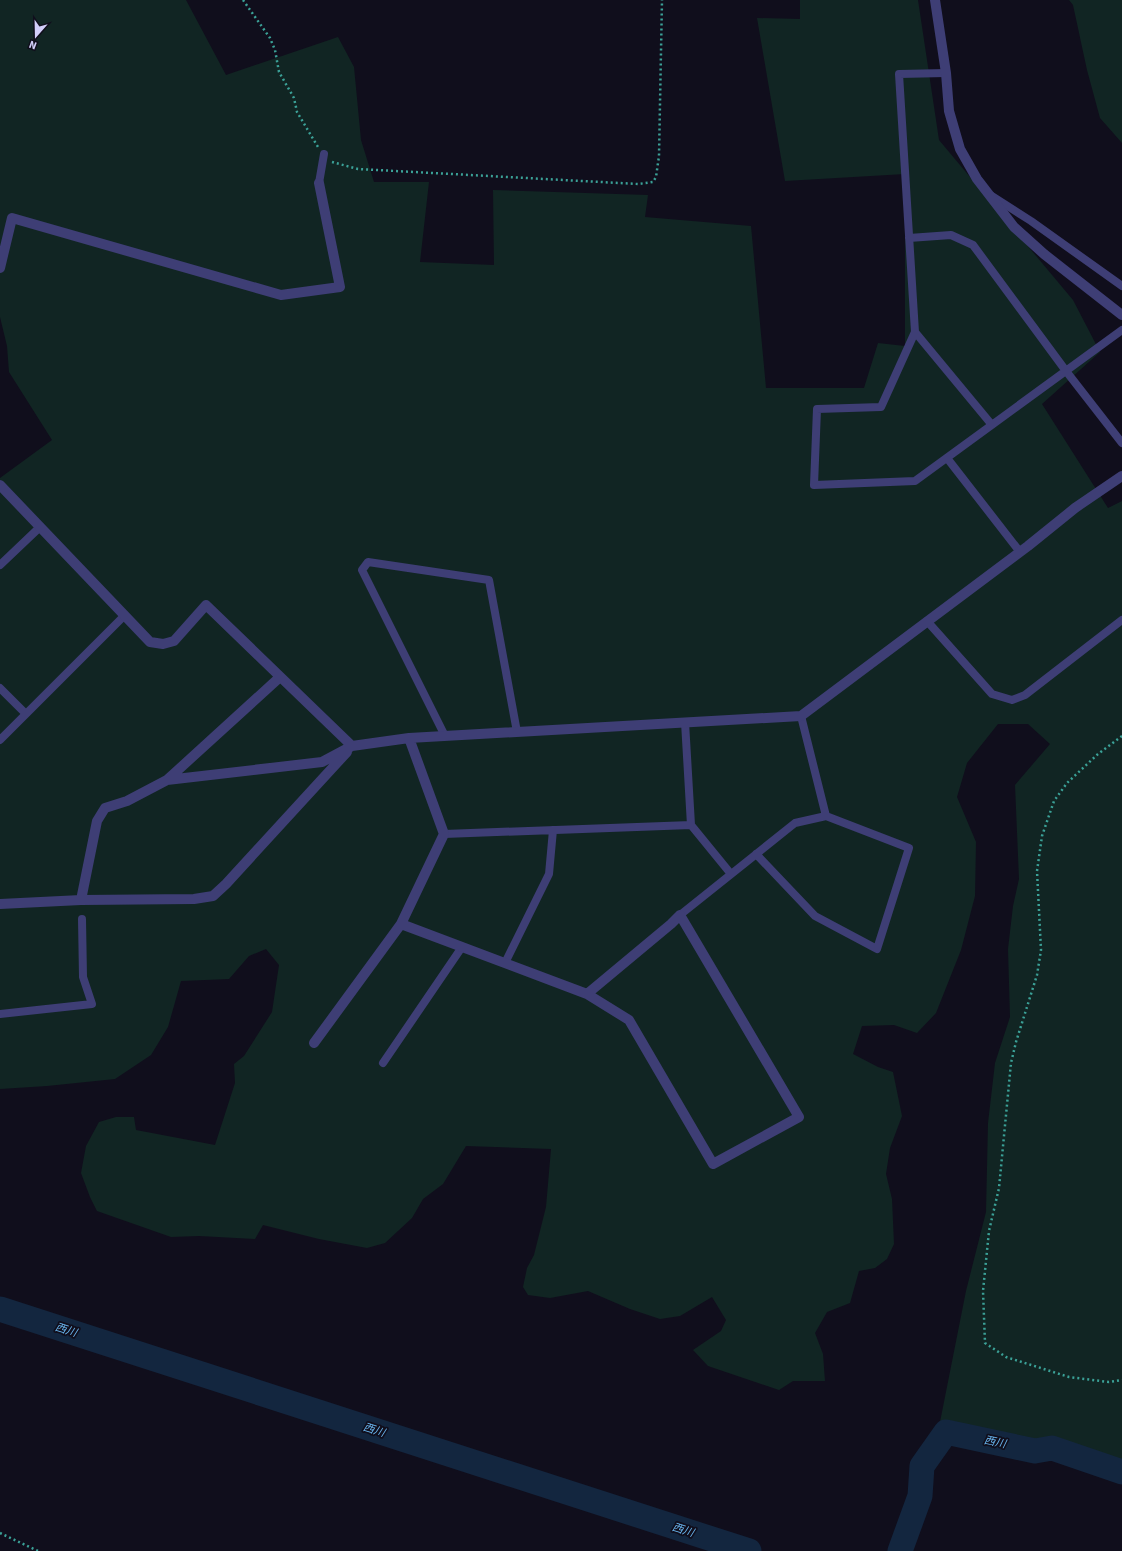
<svg xmlns="http://www.w3.org/2000/svg" width="1122" height="1551" font-family="'Source Sans 3','Noto Sans JP',sans-serif">
<rect width="100%" height="100%" fill="#100e1c"/>
<path fill="#112523" d="M 0,0 L 186,0 L 226,75 L 338,37 L 354,67 L 361,140 L 374,182 L 429,182 L 420,262 L 494,265 L 493,190 L 648,195 L 645,217 L 751,226 L 766,388 L 864,388 L 878,343 L 905,346 L 905,174 L 785,181 L 757,18 L 800,19 L 800,0 L 918,0 L 939,140 L 1073,300 L 1100,352 L 1042,404 L 1108,508 L 1122,501 L 1122,1461 L 940,1422 L 966,1291 L 986,1212 L 988,1123 L 995,1063 L 1010,1017 L 1008,949 L 1013,906 L 1019,879 L 1015,785 L 1050,744 L 1028,724 L 998,724 L 967,763 L 957,797 L 976,842 L 975,896 L 961,950 L 936,1013 L 917,1033 L 894,1025 L 862,1026 L 853,1054 L 878,1067 L 893,1072 L 902,1116 L 890,1148 L 886,1174 L 892,1199 L 894,1244 L 887,1259 L 875,1268 L 859,1271 L 850,1303 L 827,1312 L 815,1333 L 823,1354 L 825,1381 L 793,1381 L 779,1390 L 708,1366 L 693,1350 L 721,1331 L 726,1320 L 712,1297 L 680,1316 L 660,1319 L 630,1309 L 588,1291 L 550,1298 L 528,1295 L 523,1287 L 527,1268 L 534,1255 L 546,1207 L 551,1149 L 466,1146 L 443,1184 L 423,1199 L 412,1218 L 385,1243 L 367,1248 L 319,1239 L 263,1225 L 255,1239 L 199,1236 L 171,1237 L 97,1211 L 90,1197 L 81,1173 L 86,1146 L 99,1122 L 116,1117 L 134,1117 L 136,1130 L 215,1145 L 235,1083 L 234,1064 L 244,1056 L 272,1012 L 279,965 L 266,949 L 249,956 L 229,979 L 181,981 L 168,1027 L 151,1055 L 115,1079 L 47,1086 L 0,1089 L 0,478 L 52,440 L 9,372 L 7,346 L 0,317 Z
M 1069,0 L 1122,0 L 1122,143 L 1100,118 L 1087,70 L 1073,5 Z"/>
<g fill="none" stroke-linecap="round" stroke-linejoin="round">
<path stroke="#13263f" stroke-width="25" d="M 0,1309 L 749,1551
M 900,1551 L 920,1496 L 922,1466 L 946,1432 L 1035,1451 L 1052,1448 L 1122,1472"/>
<path stroke="#3ba197" stroke-width="2.5" stroke-dasharray="2 3" stroke-linecap="butt" d="M 243,0 L 270,38 L 275,50 L 279,72 L 294,98 L 297,112 L 318,147
M 332,162 L 358,169 L 638,184 L 653,182 L 656,177 L 659,156 L 662,0
M 1122,736 L 1098,754 L 1067,783 L 1054,801 L 1042,836 L 1037,871 L 1041,950 L 1037,975 L 1016,1042 L 1011,1063 L 999,1188 L 989,1231 L 983,1291 L 985,1343 L 1006,1357 L 1069,1377 L 1109,1382 L 1122,1380
M 0,1533 L 38,1551"/>
<path stroke="#3e3e75" stroke-width="8" d="M 946,73 L 899,74 L 915,332 L 881,407 L 817,409 L 814,485 L 915,481 L 1122,330
M 319,183 L 324,154
M 992,196 L 1031,221 L 1122,286
M 909,238 L 951,235 L 973,245 L 1066,371 L 1122,443
M 915,332 L 992,425
M 947,458 L 1020,552
M 0,565 L 40,527
M 927,621 L 992,694 L 1012,700 L 1025,695 L 1122,620
M 0,688 L 26,714
M 685,722 L 691,825 L 731,874
M 445,736 L 362,570 L 368,562 L 489,580 L 517,732
M 0,740 L 125,615
M 444,834 L 691,825
M 756,854 L 815,916 L 877,949 L 909,848 L 826,816
M 680,915 L 795,823 L 826,816 L 801,716
M 505,963 L 549,874 L 553,830
M 0,1014 L 92,1004 L 83,977 L 82,919
M 383,1063 L 462,947"/>
<path stroke="#3e3e75" stroke-width="10" d="M 935,0 L 946,73 L 949,111 L 960,149 L 977,179 L 1014,227 L 1044,254 L 1122,315
M 0,268 L 12,218 L 281,295 L 340,287 L 319,183
M 0,485 L 150,642 L 163,644 L 174,641 L 206,605 L 352,746
M 167,780 L 280,677
M 81,900 L 97,821 L 105,808 L 127,801 L 167,780 L 322,762 L 352,746 L 409,738 L 801,716 L 1028,546 L 1075,508 L 1122,476
M 0,904 L 81,900 L 194,899 L 213,896 L 226,884 L 347,752
M 401,924 L 587,994 L 629,1020 L 713,1164 L 799,1117 L 680,915 L 671,924 L 587,994
M 314,1043 L 401,924 L 444,834 L 409,738"/>
</g>
<g text-anchor="middle" dominant-baseline="central" stroke-width="3.5" stroke-linejoin="round" paint-order="stroke">
<g font-size="11" font-style="italic" fill="#68b4ed" stroke="#100e1c">
<text transform="translate(66 1330) rotate(18)">西川</text>
<text transform="translate(374 1430) rotate(18)">西川</text>
<text transform="translate(995 1442) rotate(12)">西川</text>
<text transform="translate(683 1530) rotate(18)">西川</text>
</g>
</g>
<g transform="translate(36 36) rotate(200)" stroke="#100e1c" stroke-width="3" paint-order="stroke">
<path d="M0-3L7 15L0 10L-7 15Z" fill="#d2cef9"/>
<text y="-6" font-size="11" font-weight="bold" text-anchor="middle" fill="#d2cef9">N</text>
</g>
</svg>
